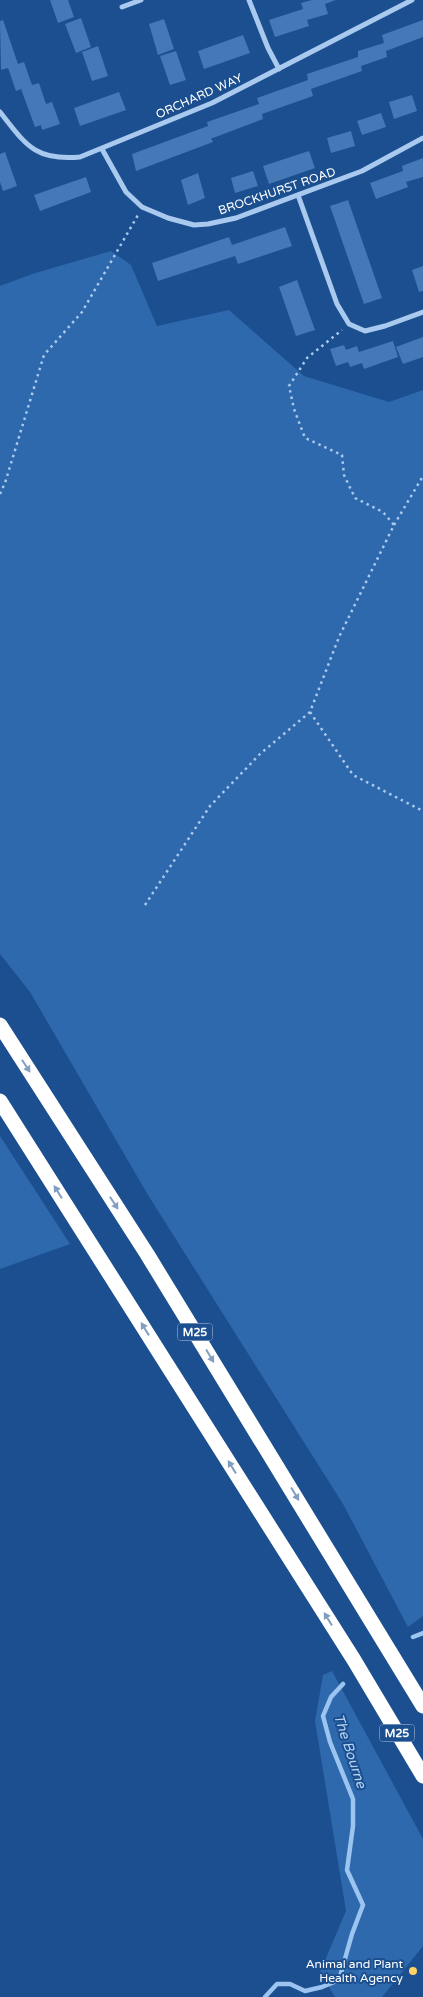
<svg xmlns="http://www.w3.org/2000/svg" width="423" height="1997" font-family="'Varela Round',sans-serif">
<rect width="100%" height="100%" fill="#1b4f8f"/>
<path fill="#2e69ad" d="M 111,251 L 131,265 L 157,326 L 229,310 L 304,376 L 389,402 L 423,390 L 423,1616 L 408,1627 L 343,1504 L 148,1195 L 30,992 L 0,954 L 0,286 L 32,274 Z
M 0,1136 L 70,1244 L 0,1269 Z
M 332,1671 L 423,1839 L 423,1946 L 382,1997 L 335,1997 L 320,1972 L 346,1911 L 315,1721 L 323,1675 Z"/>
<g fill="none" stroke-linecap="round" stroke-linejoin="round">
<path stroke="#9cc4f0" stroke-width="4.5" d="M 413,1637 L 423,1633
M 265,1997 L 277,1984 L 290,1984 L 305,1991 L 322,1987 L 339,1980 L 352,1934 L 363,1905 L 347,1870 L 353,1826 L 353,1799 L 330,1742 L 323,1716 L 331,1697 L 343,1684"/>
</g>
<path fill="#4478b7" d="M 50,0 L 68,0 L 74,17 L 58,23 Z
M 312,0 L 336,0 L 325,4 L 328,14 L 307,20 L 309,26 L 275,37 L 269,20 L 303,9 L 301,3 Z
M 81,18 L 91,47 L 76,53 L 65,24 Z
M 164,19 L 174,49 L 158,55 L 149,24 Z
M 3,20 L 18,64 L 24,62 L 32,85 L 39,83 L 46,104 L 52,102 L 60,124 L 42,130 L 41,125 L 35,127 L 21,89 L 16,91 L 8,68 L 1,70 L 0,21 Z
M 423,20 L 423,37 L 386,51 L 387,57 L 361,66 L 362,71 L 311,89 L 313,96 L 262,114 L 263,119 L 213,138 L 211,138 L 213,142 L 136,171 L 132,154 L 208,126 L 207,122 L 259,104 L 257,98 L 308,80 L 307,74 L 358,57 L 358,51 L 384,43 L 382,35 Z
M 243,35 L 250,53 L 204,69 L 198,51 Z
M 98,46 L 108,76 L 92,81 L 82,52 Z
M 176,51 L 186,80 L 170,85 L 160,56 Z
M 119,92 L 126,110 L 80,126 L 74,108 Z
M 412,95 L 417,111 L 394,119 L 389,102 Z
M 381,113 L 386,127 L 362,135 L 357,121 Z
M 351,131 L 355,146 L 331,153 L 327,138 Z
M 309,151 L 315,168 L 269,184 L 263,166 Z
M 5,152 L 17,186 L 3,191 L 0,182 L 0,154 Z
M 423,158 L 423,177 L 406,182 L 408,187 L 376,199 L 370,183 L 403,171 L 402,166 Z
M 253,171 L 258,186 L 235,193 L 231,178 Z
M 198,173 L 205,198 L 188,205 L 181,180 Z
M 86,177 L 91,192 L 40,211 L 34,195 Z
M 348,200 L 382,298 L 364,304 L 330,206 Z
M 285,227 L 292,246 L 238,264 L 235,256 L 158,281 L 152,263 L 229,237 L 232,245 Z
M 423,266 L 423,291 L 419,292 L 412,270 Z
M 297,280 L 315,330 L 296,336 L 279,287 Z
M 423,337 L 423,357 L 403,364 L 396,347 Z
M 393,341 L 398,357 L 364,369 L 362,363 L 350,367 L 348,362 L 336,366 L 330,349 L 344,345 L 346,350 L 357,346 L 359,352 Z"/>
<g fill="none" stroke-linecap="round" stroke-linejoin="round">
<path stroke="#a9c9ee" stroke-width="2.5" stroke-dasharray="2.5 4" stroke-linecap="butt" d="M 0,494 L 5,483 L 44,355 L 82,312 L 138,215
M 394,525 L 423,476
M 310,712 L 353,775 L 423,811
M 145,905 L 210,806 L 260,754 L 310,712 L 339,637 L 394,525 L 383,512 L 355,498 L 344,475 L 342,455 L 305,438 L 294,409 L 289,386 L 307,358 L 342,330"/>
<path stroke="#a9c9ee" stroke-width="5" d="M 249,0 L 268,48 L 279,69
M 122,7 L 141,0
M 0,112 C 26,145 35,161 80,157 L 212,103 L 412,0
M 102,149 L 126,192 L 142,207 L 168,218 L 194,225 L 208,224 L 236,218 L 362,171 L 423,138
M 298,195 L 337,304 L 349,324 L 365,331 L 385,326 L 423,312"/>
<path stroke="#fff" stroke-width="15" d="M 0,1025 L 147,1254 L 423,1706
M 0,1101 L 354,1660 L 423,1776"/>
</g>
<defs><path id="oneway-solid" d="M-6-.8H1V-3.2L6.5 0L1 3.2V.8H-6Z" transform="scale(1.25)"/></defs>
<g fill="#829ec1">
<use href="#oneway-solid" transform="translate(26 1066) rotate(57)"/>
<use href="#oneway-solid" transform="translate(58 1192) rotate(-122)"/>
<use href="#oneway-solid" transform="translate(114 1203) rotate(57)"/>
<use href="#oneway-solid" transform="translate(145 1329) rotate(-122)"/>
<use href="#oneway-solid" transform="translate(210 1356) rotate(59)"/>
<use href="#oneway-solid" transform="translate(232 1467) rotate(-122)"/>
<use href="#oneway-solid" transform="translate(295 1494) rotate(59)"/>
<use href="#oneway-solid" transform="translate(328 1619) rotate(-122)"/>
</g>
<circle fill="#ffd166" stroke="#1b4f8f" stroke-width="2" cx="413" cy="1971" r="5"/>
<g text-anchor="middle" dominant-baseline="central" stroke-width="4" stroke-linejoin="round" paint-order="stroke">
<g fill="#1b4f8f" stroke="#bbcadd" stroke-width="1">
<rect x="177.5" y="1323.5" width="35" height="17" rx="4"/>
<rect x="379.5" y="1724.5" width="35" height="17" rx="4"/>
</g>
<g font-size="11" font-weight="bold" fill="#fff">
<text x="195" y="1332">M25</text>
<text x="397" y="1733">M25</text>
</g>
<g font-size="12" fill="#fff" stroke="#1b4f8f">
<text transform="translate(199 96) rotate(-24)">ORCHARD WAY</text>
<text transform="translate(277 191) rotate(-19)">BROCKHURST ROAD</text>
</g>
<g font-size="12" fill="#fff" stroke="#1b4f8f" text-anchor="end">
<text x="403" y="1964">Animal and Plant<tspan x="403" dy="14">Health Agency</tspan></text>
</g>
<g font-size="14" font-style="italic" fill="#b5d3f5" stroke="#1b4f8f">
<text transform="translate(350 1751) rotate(72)">The Bourne</text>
</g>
</g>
</svg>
